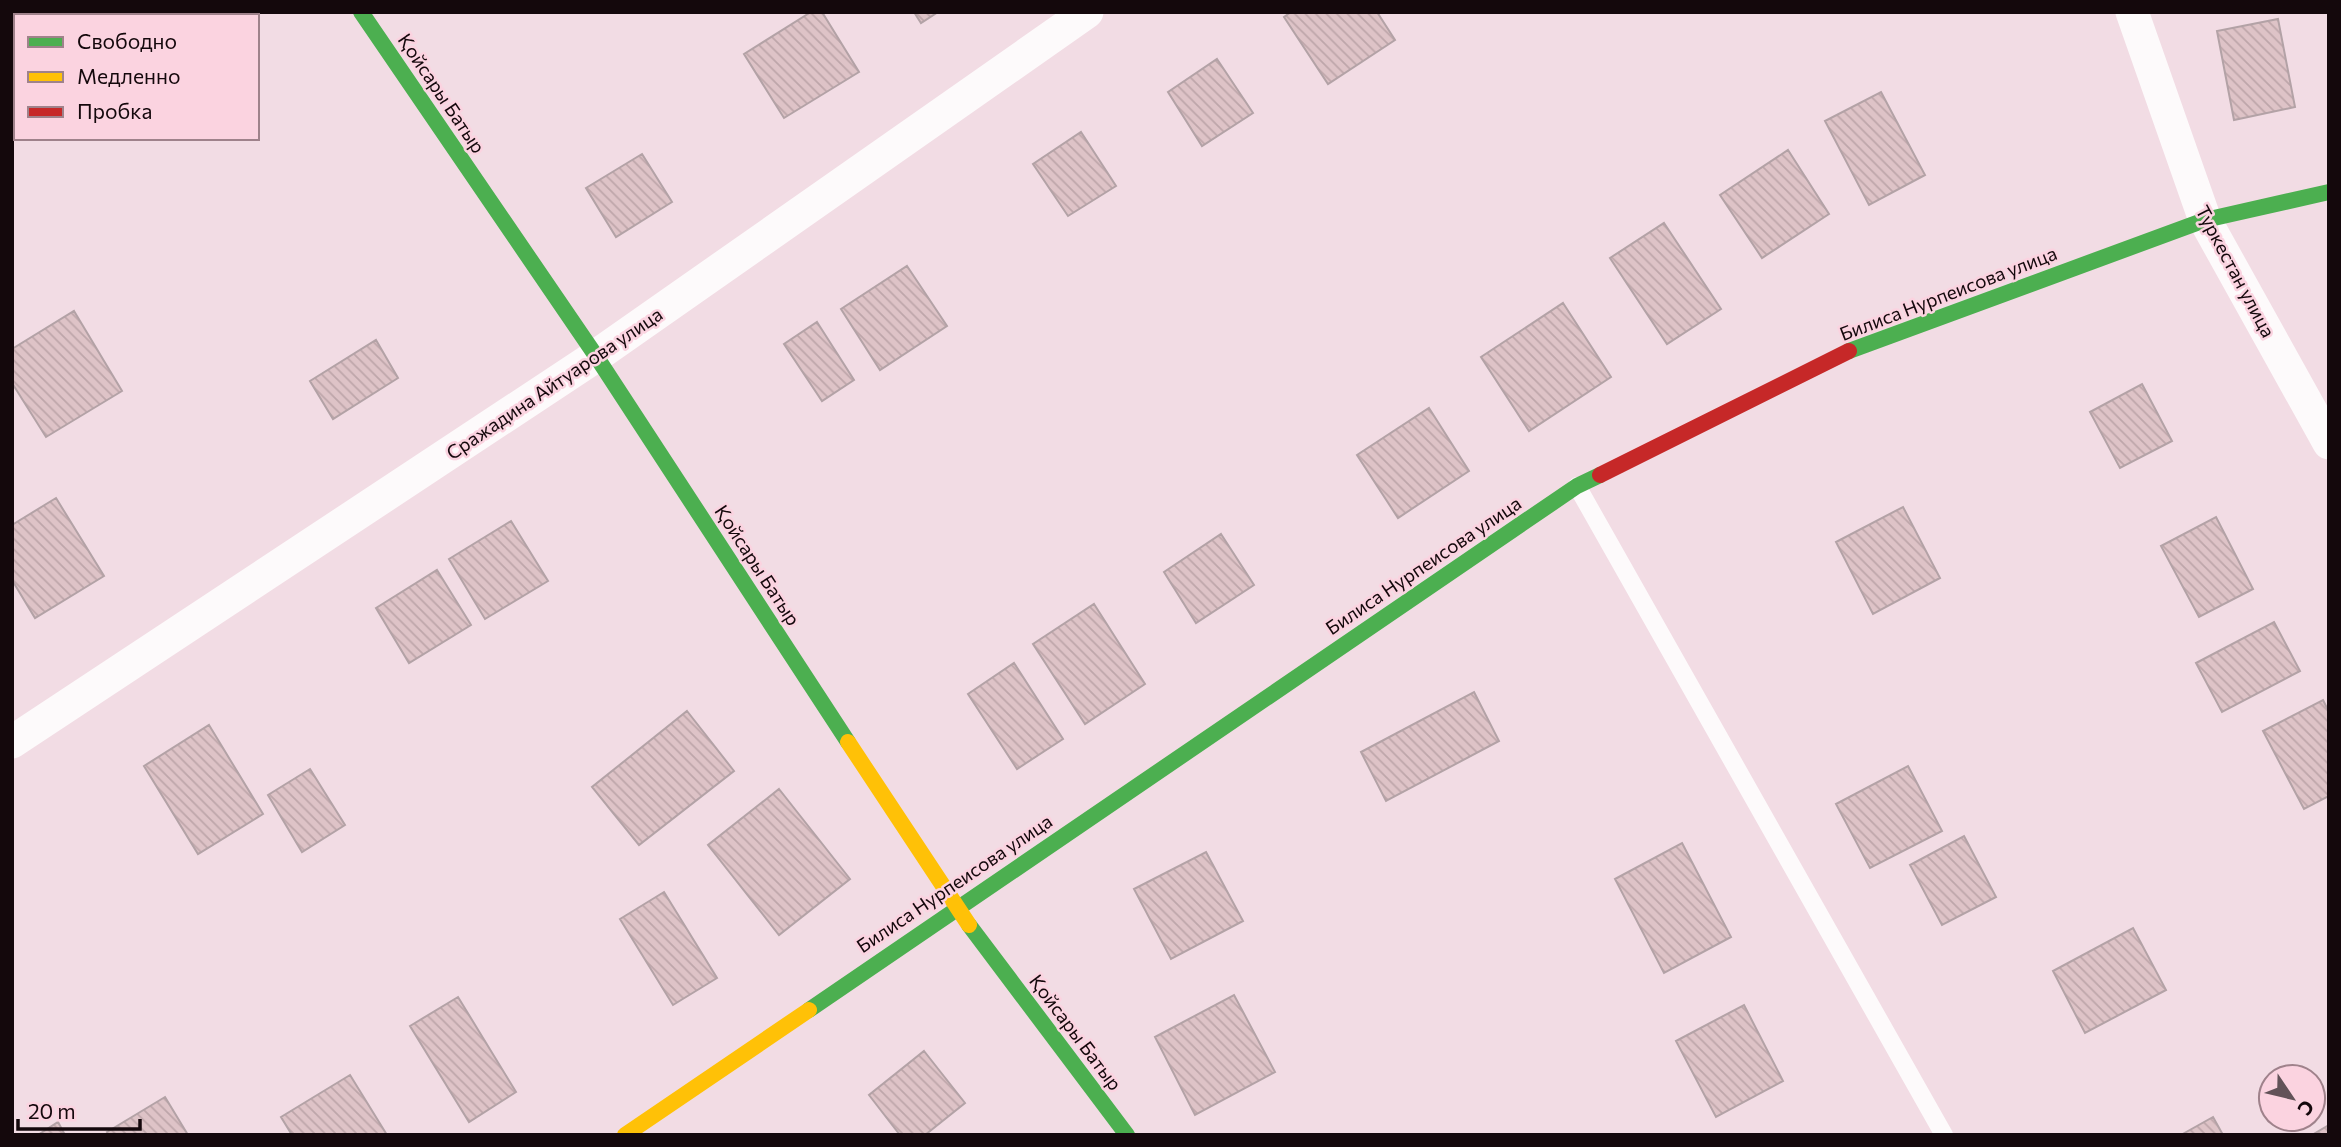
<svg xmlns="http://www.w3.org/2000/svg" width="2341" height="1147" font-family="Commissioner,sans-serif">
<defs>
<pattern id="building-back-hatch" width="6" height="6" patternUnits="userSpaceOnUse" patternTransform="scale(1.75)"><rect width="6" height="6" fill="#dec3c7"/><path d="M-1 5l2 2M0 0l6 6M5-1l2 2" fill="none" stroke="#bea6aa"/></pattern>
</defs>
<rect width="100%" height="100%" fill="#f2dce4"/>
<path fill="url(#building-back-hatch)" stroke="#b3a2a6" stroke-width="2" d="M 38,12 L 55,12 L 57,16 L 33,16 Z
M 68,12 L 155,12 L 158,16 L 70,16 Z
M 811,12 L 822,12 L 859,72 L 784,118 L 744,54 Z
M 914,12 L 938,12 L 921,23 Z
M 1291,12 L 1377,12 L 1395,40 L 1328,84 L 1284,17 Z
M 2278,19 L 2295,107 L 2234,120 L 2217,31 Z
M 16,26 L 16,97 L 12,91 L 12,28 Z
M 1217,59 L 1253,113 L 1202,146 L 1168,92 Z
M 1881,92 L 1925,175 L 1869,205 L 1825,121 Z
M 1081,132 L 1116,186 L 1068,216 L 1033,164 Z
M 1788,150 L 1829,214 L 1762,258 L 1720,195 Z
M 642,154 L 672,202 L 616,237 L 586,188 Z
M 1664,223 L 1721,309 L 1667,344 L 1610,258 Z
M 907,266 L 947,326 L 880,370 L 841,309 Z
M 1563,303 L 1611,377 L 1529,431 L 1481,357 Z
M 74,311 L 122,391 L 46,437 L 12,383 L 12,349 Z
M 817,322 L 854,380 L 822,401 L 784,344 Z
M 376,340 L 398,378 L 333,419 L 310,381 Z
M 2142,384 L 2172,441 L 2120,468 L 2090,412 Z
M 1429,408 L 1469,471 L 1398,518 L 1357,455 Z
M 56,498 L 104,576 L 35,618 L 12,580 L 12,525 Z
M 1903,507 L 1940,578 L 1873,614 L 1836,542 Z
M 2216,517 L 2253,589 L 2199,617 L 2161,546 Z
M 511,521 L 548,581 L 485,619 L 449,559 Z
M 1221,534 L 1254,585 L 1196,623 L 1164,572 Z
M 437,570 L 471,625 L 409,663 L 376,608 Z
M 1094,604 L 1145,684 L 1085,724 L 1033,644 Z
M 2274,622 L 2300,671 L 2222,712 L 2196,663 Z
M 1014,663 L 1063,739 L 1017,769 L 968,694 Z
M 1474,692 L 1499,741 L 1386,801 L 1361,752 Z
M 2323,700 L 2329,712 L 2329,796 L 2304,809 L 2263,731 Z
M 687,711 L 734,771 L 639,845 L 592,787 Z
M 209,725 L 263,814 L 198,854 L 144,766 Z
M 1908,766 L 1942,831 L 1870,868 L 1836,804 Z
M 310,769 L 345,825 L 302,852 L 268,795 Z
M 779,789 L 850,879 L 779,935 L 708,845 Z
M 1964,836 L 1996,897 L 1942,925 L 1910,865 Z
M 1682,843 L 1731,937 L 1664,973 L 1615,879 Z
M 1206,852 L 1243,921 L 1171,959 L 1134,889 Z
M 664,892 L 717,978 L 673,1005 L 620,919 Z
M 2133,928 L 2166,990 L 2085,1033 L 2053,971 Z
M 1234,995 L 1275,1072 L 1195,1115 L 1155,1037 Z
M 458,997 L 516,1092 L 469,1122 L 410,1026 Z
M 1744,1005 L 1783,1081 L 1716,1117 L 1676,1041 Z
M 924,1051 L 965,1103 L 925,1135 L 900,1135 L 869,1095 Z
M 350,1075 L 387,1135 L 292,1135 L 281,1117 Z
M 165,1097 L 188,1135 L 109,1135 L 107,1132 Z
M 2213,1117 L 2223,1135 L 2181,1135 Z
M 58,1122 L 65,1135 L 38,1135 Z
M 2329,1125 L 2329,1135 L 2312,1135 Z"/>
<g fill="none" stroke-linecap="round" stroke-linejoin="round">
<path stroke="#fdfafb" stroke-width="18" d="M 1577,486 L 1944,1135"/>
<path stroke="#fdfafb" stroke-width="33" d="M 2132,12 L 2205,220 L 2329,443
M 12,742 L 596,356 L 1087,12"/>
<path stroke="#4caf50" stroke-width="16" d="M 361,12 L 596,356 L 848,742
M 1849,351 L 2205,220 L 2329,192
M 969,925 L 1127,1135
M 809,1010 L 1577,486 L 1600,475"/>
<path stroke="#ffc107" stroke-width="16" d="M 848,742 L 969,925
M 625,1135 L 809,1010"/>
<path stroke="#c62828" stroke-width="16" d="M 1600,475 L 1849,351"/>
</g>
<g text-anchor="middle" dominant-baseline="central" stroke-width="5" stroke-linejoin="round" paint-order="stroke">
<g font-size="19" fill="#14080c" stroke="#fbd3e0">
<text transform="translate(442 93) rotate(56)">Қойсары Батыр</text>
<text transform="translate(2236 271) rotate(62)">Туркестан улица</text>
<text transform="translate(1948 293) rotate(-21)">Билиса Нурпеисова улица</text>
<text transform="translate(554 383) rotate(-34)">Сражадина Айтуарова улица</text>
<text transform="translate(758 565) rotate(57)">Қойсары Батыр</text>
<text transform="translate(1423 565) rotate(-34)">Билиса Нурпеисова улица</text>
<text transform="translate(954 883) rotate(-34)">Билиса Нурпеисова улица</text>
<text transform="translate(1076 1032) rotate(53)">Қойсары Батыр</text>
</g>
</g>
<rect width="2341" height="1147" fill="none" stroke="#14080c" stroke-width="28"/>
<rect x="14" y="14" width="245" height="126" fill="#fbd3e0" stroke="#9f828b" stroke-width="2"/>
<rect x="28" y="37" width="35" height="10" fill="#4caf50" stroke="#9f828b" stroke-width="2"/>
<text x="77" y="49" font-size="21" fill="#14080c">Свободно</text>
<rect x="28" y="72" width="35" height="10" fill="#ffc107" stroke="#9f828b" stroke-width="2"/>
<text x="77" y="84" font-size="21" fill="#14080c">Медленно</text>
<rect x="28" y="107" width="35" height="10" fill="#c62828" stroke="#9f828b" stroke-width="2"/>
<text x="77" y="119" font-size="21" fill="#14080c">Пробка</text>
<g transform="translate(2292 1098) rotate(125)"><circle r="33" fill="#fbd3e0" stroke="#9f828b" stroke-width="2"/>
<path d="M0-5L12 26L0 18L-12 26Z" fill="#625258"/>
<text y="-10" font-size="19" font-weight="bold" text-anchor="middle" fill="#14080c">С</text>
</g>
<path d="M18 1119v10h122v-10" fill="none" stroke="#14080c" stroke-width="3.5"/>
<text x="28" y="1119" font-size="21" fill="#14080c" stroke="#fbd3e0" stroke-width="5" paint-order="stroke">20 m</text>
</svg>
